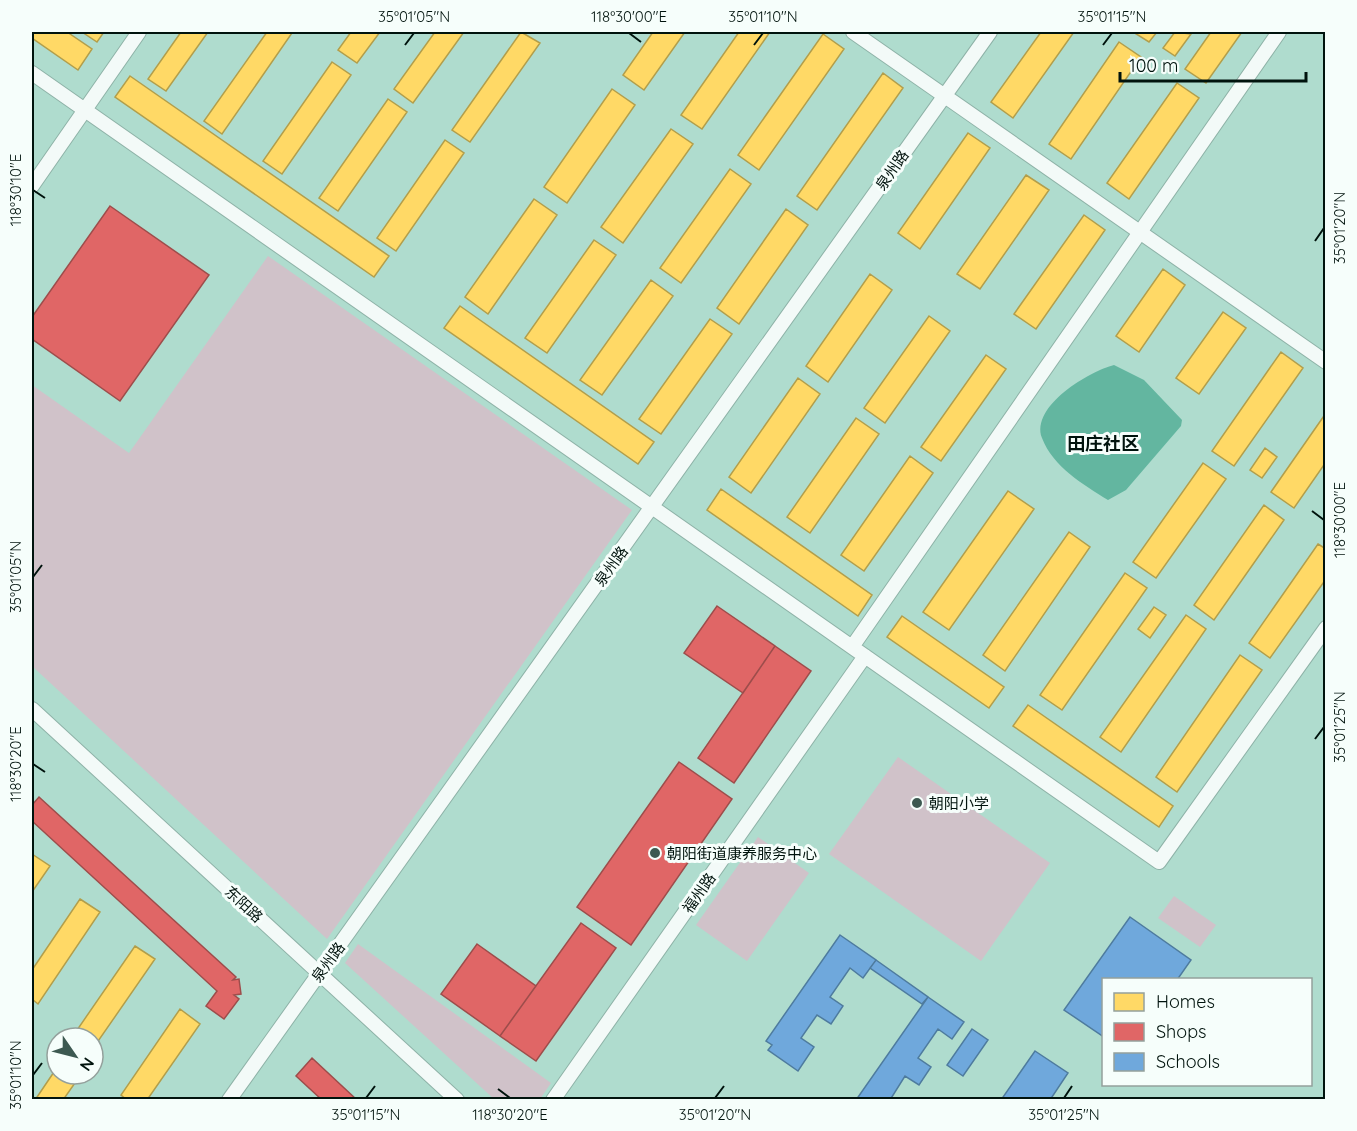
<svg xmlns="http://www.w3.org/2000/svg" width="1357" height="1131" font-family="Quicksand,'Noto Sans SC',sans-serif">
<rect width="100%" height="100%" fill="#afdcce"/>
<path fill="#d0c2c9" d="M 268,256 L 632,510 L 327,939 L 32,666 L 32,385 L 129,453 Z
M 898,757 L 1050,863 L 981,961 L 829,854 Z
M 758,837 L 809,873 L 747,961 L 696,925 Z
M 1174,896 L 1216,925 L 1200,947 L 1158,918 Z
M 358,944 L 551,1083 L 540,1099 L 494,1099 L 345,963 Z"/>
<path fill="#63b6a0" d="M 1114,365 L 1144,380 L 1182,420 L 1181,426 L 1126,490 L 1108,500 C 1084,485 1053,467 1042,438 C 1030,406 1090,371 1114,365 Z"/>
<path fill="#ffd966" stroke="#b29e4b" stroke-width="1.5" d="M 32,32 L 67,32 L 92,49 L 78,70 L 32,38 Z
M 82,32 L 104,32 L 97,42 Z
M 181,32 L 208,32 L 166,91 L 148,79 Z
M 267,32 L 292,33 L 222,134 L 204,121 Z
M 351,32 L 380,32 L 357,63 L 338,50 Z
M 435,32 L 464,32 L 413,103 L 394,89 Z
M 521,32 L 540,43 L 470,142 L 452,130 Z
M 653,32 L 685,32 L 644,90 L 623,75 Z
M 739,32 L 770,32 L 702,129 L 681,115 Z
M 1041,32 L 1074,32 L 1013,118 L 991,102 Z
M 1133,32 L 1157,32 L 1149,42 Z
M 1175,32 L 1191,34 L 1175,56 L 1163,48 Z
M 1211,32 L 1242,32 L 1206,83 L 1185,69 Z
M 823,34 L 844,49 L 759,170 L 738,155 Z
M 1119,42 L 1141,57 L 1071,159 L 1049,144 Z
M 332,62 L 351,75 L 282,174 L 263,161 Z
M 883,73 L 903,88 L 817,210 L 797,196 Z
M 130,76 L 389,256 L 374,277 L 115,97 Z
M 1177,83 L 1199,98 L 1129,199 L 1107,183 Z
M 612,89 L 635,105 L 567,203 L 544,187 Z
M 388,99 L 407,112 L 338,211 L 319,198 Z
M 671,129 L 693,144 L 623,243 L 601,227 Z
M 968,133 L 990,148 L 920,249 L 898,233 Z
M 445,140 L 464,153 L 396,251 L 377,238 Z
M 730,169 L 751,184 L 681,283 L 660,268 Z
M 1026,175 L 1049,190 L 980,289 L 957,274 Z
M 534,199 L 557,215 L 488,314 L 465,297 Z
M 786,209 L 808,225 L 739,324 L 717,308 Z
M 1084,215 L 1105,230 L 1036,329 L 1014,314 Z
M 594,240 L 616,255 L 547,353 L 525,338 Z
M 1163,269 L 1185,285 L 1139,352 L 1116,336 Z
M 870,274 L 892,290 L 828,382 L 806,366 Z
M 651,280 L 673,296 L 602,395 L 580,380 Z
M 460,306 L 654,442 L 638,464 L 444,328 Z
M 1223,312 L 1246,328 L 1199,394 L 1176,378 Z
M 929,316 L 950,331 L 885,423 L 864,408 Z
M 710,319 L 732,334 L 661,434 L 639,419 Z
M 1281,352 L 1303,368 L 1234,466 L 1212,451 Z
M 986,355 L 1006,369 L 941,461 L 921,447 Z
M 798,378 L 820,394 L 751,493 L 729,477 Z
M 1326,413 L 1326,462 L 1294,508 L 1271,492 Z
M 856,418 L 879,434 L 810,533 L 787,517 Z
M 1265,448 L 1277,457 L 1262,478 L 1250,470 Z
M 910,456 L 933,473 L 864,571 L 841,555 Z
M 1203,463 L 1226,479 L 1156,578 L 1133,562 Z
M 721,489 L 872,595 L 858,616 L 707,510 Z
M 1008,491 L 1034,509 L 949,630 L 923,612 Z
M 1264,505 L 1284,520 L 1214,620 L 1194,605 Z
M 1069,532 L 1090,547 L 1005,671 L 983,655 Z
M 1318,544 L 1326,549 L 1326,579 L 1270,658 L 1249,643 Z
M 1125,573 L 1147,588 L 1062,710 L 1040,695 Z
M 1154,607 L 1166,615 L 1150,638 L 1138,629 Z
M 1186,615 L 1206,629 L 1121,752 L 1100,737 Z
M 902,616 L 1004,687 L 989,708 L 887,637 Z
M 1240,655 L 1262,670 L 1177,792 L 1156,777 Z
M 1028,705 L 1173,806 L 1159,827 L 1013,726 Z
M 32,854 L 50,866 L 32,892 Z
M 80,899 L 100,912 L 38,1004 L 32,999 L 32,970 Z
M 135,946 L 155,959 L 94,1047 L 93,1038 L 82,1038 L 75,1033 Z
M 180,1009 L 200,1024 L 147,1100 L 127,1100 L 121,1095 Z
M 56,1069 L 57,1074 L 62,1074 L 75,1083 L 63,1100 L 35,1100 Z"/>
<path fill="#e06666" stroke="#9d4d4b" stroke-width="1.5" d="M 110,206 L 209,275 L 120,401 L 32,339 L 32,317 Z
M 717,606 L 775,646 L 743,693 L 684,653 Z
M 775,646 L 811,671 L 734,783 L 698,758 Z
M 679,762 L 732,799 L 631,945 L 577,907 Z
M 39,797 L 236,977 L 233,980 L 239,979 L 241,994 L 234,995 L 239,999 L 224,1019 L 206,1006 L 217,991 L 32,821 L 32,805 Z
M 581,923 L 616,948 L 536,1061 L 500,1036 Z
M 477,944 L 536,986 L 500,1036 L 441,994 Z
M 312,1058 L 357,1100 L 322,1100 L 296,1076 Z"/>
<path fill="#6fa8dc" stroke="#4e7b9e" stroke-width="1.5" d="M 1130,917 L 1191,960 L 1177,980 L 1104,980 L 1104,1037 L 1064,1010 Z
M 840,935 L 876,960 L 863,978 L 850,968 L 830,997 L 843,1006 L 831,1024 L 817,1015 L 801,1038 L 814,1047 L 798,1071 L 768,1050 L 772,1045 L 766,1041 Z
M 876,960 L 928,997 L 922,1004 L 870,968 Z
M 928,997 L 964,1022 L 952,1039 L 938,1029 L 918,1058 L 931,1067 L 919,1085 L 905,1076 L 890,1100 L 856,1100 Z
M 972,1029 L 988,1040 L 963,1076 L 947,1065 Z
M 1035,1051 L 1068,1073 L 1050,1100 L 1001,1100 Z"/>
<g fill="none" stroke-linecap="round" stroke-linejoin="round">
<g stroke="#8eb2a7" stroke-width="16">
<path id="minor" d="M 853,32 L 1326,362
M 32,73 L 1159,862 L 1326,628
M 32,186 L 139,32
M 852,647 L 1279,32
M 32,709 L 457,1100
M 229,1100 L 990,32
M 553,1100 L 865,656"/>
</g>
<use href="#minor" stroke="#f3faf8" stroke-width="14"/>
</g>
<path fill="none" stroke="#00130d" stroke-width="2" d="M 629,33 L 641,42M 405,45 L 414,33M 754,45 L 763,33M 1103,45 L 1112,33M 33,190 L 45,198M 1315,241 L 1324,228M 1312,511 L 1324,520M 33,577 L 42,565M 1315,739 L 1324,727M 33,764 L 45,772M 33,1075 L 42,1063M 498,1089 L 510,1098M 366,1098 L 375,1086M 715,1098 L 724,1086M 1064,1098 L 1072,1086"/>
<g fill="#3d5951" stroke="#f6fefb" stroke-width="2">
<circle cx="917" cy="803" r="6"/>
<circle cx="655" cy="853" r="6"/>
</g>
<g text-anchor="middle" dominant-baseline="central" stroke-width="6" stroke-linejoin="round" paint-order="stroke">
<g font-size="15" fill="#00130d" stroke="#f6fefb">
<text transform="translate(892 170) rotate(-55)">泉州路</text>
<text transform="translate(611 566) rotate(-54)">泉州路</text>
<text transform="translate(699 893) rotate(-55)">福州路</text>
<text transform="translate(244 904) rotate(43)">东阳路</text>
<text transform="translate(328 962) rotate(-54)">泉州路</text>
</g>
<g font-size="15" fill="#00130d" stroke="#f6fefb" text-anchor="start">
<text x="929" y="803">朝阳小学</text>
<text x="667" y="853">朝阳街道康养服务中心</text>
</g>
<g font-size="18" font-weight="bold" fill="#00130d" stroke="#f6fefb">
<text x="1103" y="443">田庄社区</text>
</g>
</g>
<rect width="1357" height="1131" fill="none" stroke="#f6fefb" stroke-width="66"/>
<rect x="1102" y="978" width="210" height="108" fill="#f6fefb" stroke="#94a09c" stroke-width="1.5"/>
<rect x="1114" y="993" width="30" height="18" fill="#ffd966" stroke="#94a09c" stroke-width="1.5"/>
<text x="1156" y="1008" font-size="18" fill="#00130d">Homes</text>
<rect x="1114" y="1023" width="30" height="18" fill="#e06666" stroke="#94a09c" stroke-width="1.5"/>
<text x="1156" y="1038" font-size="18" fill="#00130d">Shops</text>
<rect x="1114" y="1053" width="30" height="18" fill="#6fa8dc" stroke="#94a09c" stroke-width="1.5"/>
<text x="1156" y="1068" font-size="18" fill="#00130d">Schools</text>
<g transform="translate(75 1056) rotate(125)"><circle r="28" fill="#f6fefb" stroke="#94a09c" stroke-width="1.5"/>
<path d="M0-4.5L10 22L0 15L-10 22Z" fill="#3d5951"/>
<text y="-9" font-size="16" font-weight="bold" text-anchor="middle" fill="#00130d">N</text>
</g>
<path d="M1120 72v9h186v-9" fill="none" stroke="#00130d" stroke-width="3"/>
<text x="1129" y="72" font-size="18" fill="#00130d" stroke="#f6fefb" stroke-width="4.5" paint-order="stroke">100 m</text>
<rect x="33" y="33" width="1291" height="1065" fill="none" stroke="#00130d" stroke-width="2"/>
<g font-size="15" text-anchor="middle" fill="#00130d">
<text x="414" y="22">35°01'05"N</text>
<text x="629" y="22">118°30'00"E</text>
<text x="763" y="22">35°01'10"N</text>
<text x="1112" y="22">35°01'15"N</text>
<text transform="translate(16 190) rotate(-90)" y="5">118°30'10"E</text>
<text transform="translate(1340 228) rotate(-90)" y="5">35°01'20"N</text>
<text transform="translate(1340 520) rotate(-90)" y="5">118°30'00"E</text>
<text transform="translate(16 577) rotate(-90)" y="5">35°01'05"N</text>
<text transform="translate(1340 727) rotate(-90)" y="5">35°01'25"N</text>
<text transform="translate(16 764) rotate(-90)" y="5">118°30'20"E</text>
<text transform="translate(16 1075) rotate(-90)" y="5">35°01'10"N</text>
<text x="366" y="1120">35°01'15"N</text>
<text x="510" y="1120">118°30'20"E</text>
<text x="715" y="1120">35°01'20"N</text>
<text x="1064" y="1120">35°01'25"N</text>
</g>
</svg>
